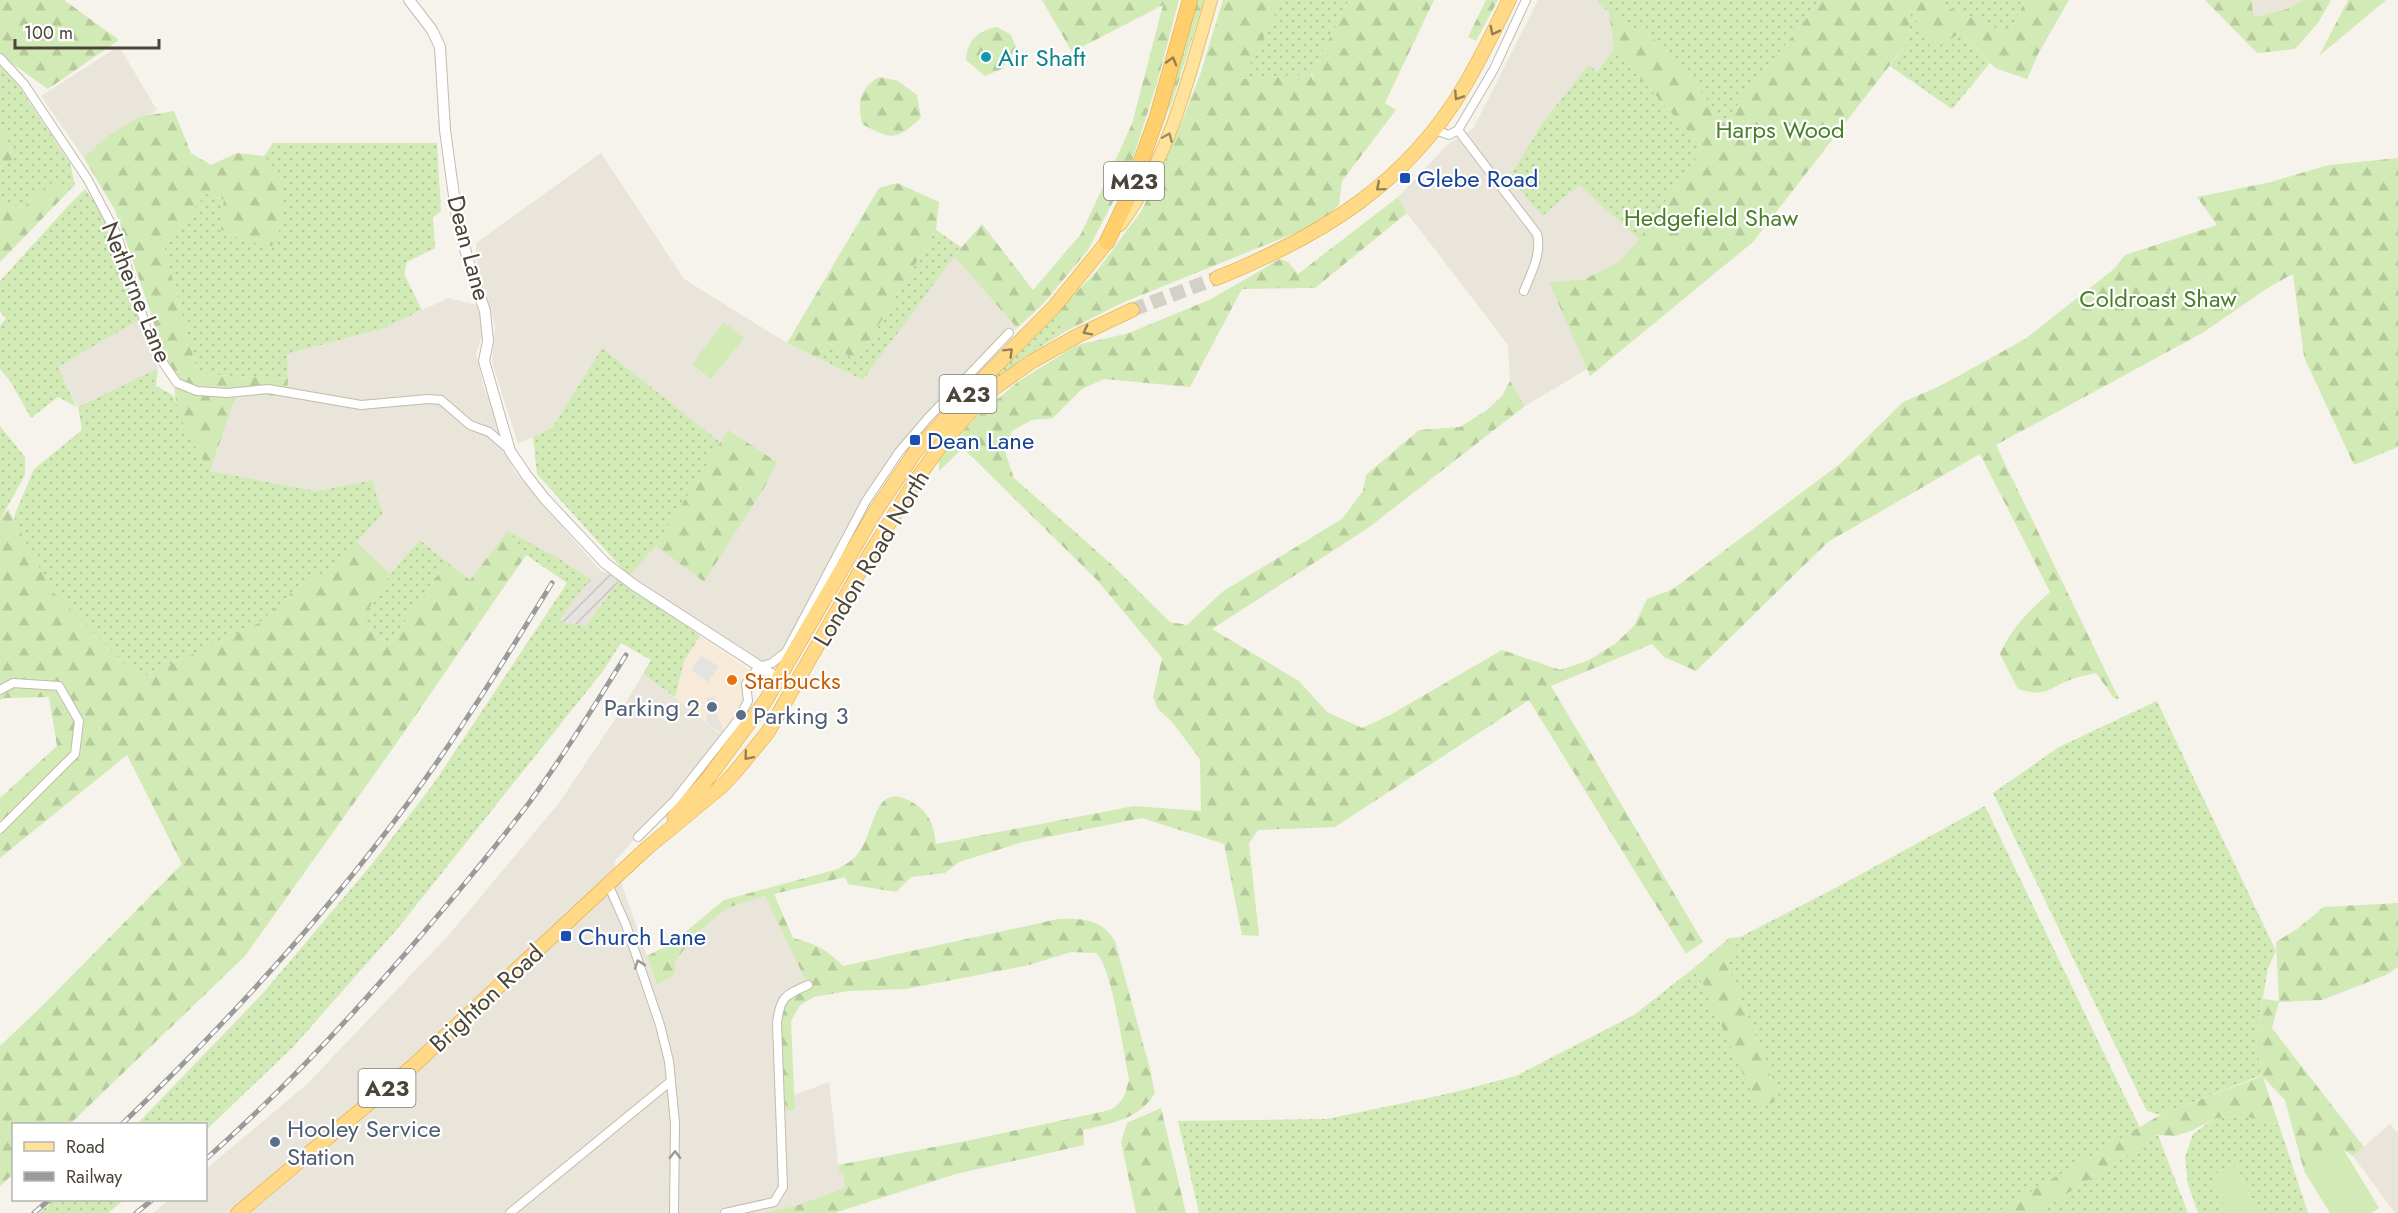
<svg xmlns="http://www.w3.org/2000/svg" width="2398" height="1213" font-family="Jost,sans-serif">
<defs>
<pattern id="industrial-furrows" width="10" height="10" patternUnits="userSpaceOnUse" patternTransform="scale(1.5)"><rect width="10" height="10" fill="#e6e2dd"/><path d="M-1 1l2-2M0 10L10 0M9 11l2-2" fill="none" stroke="#c7c3be"/></pattern>
<pattern id="grass-dots" width="8" height="8" patternUnits="userSpaceOnUse" patternTransform="scale(1.5)"><rect width="8" height="8" fill="#d2eab5"/><path d="M2 2h.1M6 6h.1" fill="none" stroke="#b6ca9c" stroke-width="1.8" stroke-linecap="round"/></pattern>
<pattern id="forest-firs" width="22" height="20" patternUnits="userSpaceOnUse" patternTransform="scale(1.5)"><rect width="22" height="20" fill="#d2eab5"/><path d="M5 1l3.5 6h-7zM16 11l3.5 6h-7z" fill="#b6ca9c"/></pattern>
</defs>
<rect width="100%" height="100%" fill="#f6f3ec"/>
<path fill="#eae5da" d="M 1538,0 L 1597,0 L 1609,13 L 1614,49 L 1597,72 L 1588,66 L 1579,185 L 1639,239 L 1619,262 L 1586,279 L 1550,282 L 1587,369 L 1525,406 L 1510,381 L 1508,345 L 1407,213 L 1398,197 L 1448,144 L 1473,129 Z
M 2251,0 L 2303,0 L 2287,9 L 2254,17 Z
M 119,46 L 157,110 L 84,158 L 41,96 Z
M 601,153 L 684,279 L 787,343 L 863,380 L 954,256 L 1017,328 L 911,437 L 778,655 L 759,662 L 629,576 L 656,546 L 704,582 L 728,431 L 721,443 L 602,348 L 552,428 L 518,444 L 492,362 L 495,325 L 477,265 L 476,243 Z
M 448,298 L 477,305 L 483,333 L 476,354 L 484,388 L 501,427 L 504,450 L 514,470 L 539,501 L 601,571 L 595,582 L 508,532 L 470,580 L 420,541 L 390,574 L 356,541 L 383,514 L 372,480 L 317,491 L 210,471 L 236,395 L 287,396 L 287,354 L 384,328 Z
M 139,320 L 158,368 L 78,407 L 58,367 Z
M 643,674 L 675,697 L 723,737 L 713,752 L 614,862 L 657,985 L 695,935 L 727,908 L 765,895 L 809,987 L 787,1003 L 782,1026 L 795,1110 L 794,1095 L 829,1082 L 839,1172 L 843,1172 L 846,1188 L 798,1205 L 762,1213 L 153,1213 L 169,1200 L 206,1200 L 206,1169 L 306,1085 L 447,937 L 559,803 L 616,718 Z
M 2390,1124 L 2398,1133 L 2398,1213 L 2395,1213 L 2353,1156 Z"/>
<path fill="#f7ead8" d="M 700,636 L 762,679 L 723,737 L 675,697 L 684,661 Z"/>
<path fill="url(#industrial-furrows)" d="M 601,571 L 621,579 L 585,626 L 559,621 L 590,579 L 595,582 Z"/>
<path fill="url(#grass-dots)" d="M 1282,0 L 1349,0 L 1311,74 L 1242,79 Z
M 1597,0 L 1821,0 L 1725,121 L 1658,42 L 1609,13 Z
M 1931,0 L 2025,0 L 2010,34 Z
M 1911,9 L 1962,32 L 1990,63 L 1952,109 L 1890,66 L 1907,43 Z
M 1614,49 L 1703,148 L 1639,239 L 1579,185 L 1542,216 L 1510,177 L 1542,124 L 1588,65 L 1597,72 Z
M 0,64 L 20,88 L 70,163 L 75,185 L 70,190 L 60,183 L 53,183 L 22,208 L 0,204 L 0,167 L 14,158 L 0,124 Z
M 273,143 L 437,143 L 441,211 L 433,218 L 435,248 L 407,262 L 404,274 L 422,310 L 384,328 L 287,354 L 288,379 L 198,374 L 164,247 L 206,193 L 224,200 L 279,175 L 264,156 Z
M 85,189 L 102,213 L 139,320 L 58,367 L 77,407 L 58,397 L 31,418 L 10,381 L 0,369 L 0,326 L 6,318 L 0,312 L 0,281 L 67,207 Z
M 936,230 L 961,247 L 863,380 L 818,358 L 828,343 L 857,361 Z
M 1053,316 L 1066,331 L 1025,357 L 983,388 L 983,385 L 1019,353 Z
M 602,348 L 721,443 L 656,546 L 629,576 L 537,474 L 533,437 L 552,428 Z
M 158,368 L 156,386 L 173,395 L 187,432 L 210,471 L 317,491 L 372,480 L 383,514 L 330,570 L 299,586 L 260,623 L 145,676 L 126,666 L 52,591 L 14,532 L 15,514 L 34,469 L 82,430 L 78,407 Z
M 0,426 L 25,457 L 25,475 L 0,520 Z
M 508,531 L 558,558 L 590,579 L 559,621 L 585,626 L 621,579 L 700,636 L 684,661 L 675,697 L 643,674 L 651,660 L 621,643 L 603,671 L 398,928 L 293,1047 L 206,1130 L 206,1124 L 137,1124 L 264,992 L 372,864 L 434,783 L 567,583 L 526,555 Z
M 420,540 L 447,562 L 389,644 L 360,623 L 390,574 Z
M 2157,701 L 2276,951 L 2268,968 L 2256,1038 L 2262,1075 L 2160,1115 L 2147,1111 L 1993,793 L 2059,747 Z
M 1985,806 L 2140,1128 L 1996,1213 L 1199,1213 L 1178,1121 L 1327,1119 L 1451,1093 L 1516,1076 L 1634,1015 L 1695,967 L 1757,1104 L 1773,1103 L 1779,1097 L 1727,964 L 1740,937 L 1843,884 Z
M 2248,1117 L 2279,1125 L 2308,1213 L 2257,1213 L 2237,1166 L 2212,1175 L 2227,1213 L 2198,1213 L 2188,1184 L 2185,1157 L 2193,1134 L 2215,1118 Z
M 2158,1135 L 2188,1213 L 2037,1213 Z
M 54,1200 L 124,1200 L 108,1213 L 39,1213 Z"/>
<path fill="url(#forest-firs)" d="M 0,0 L 64,0 L 119,40 L 48,89 L 0,55 Z
M 1042,0 L 1179,0 L 1157,83 L 1129,171 L 1088,250 L 1043,304 L 1017,328 L 954,256 L 982,224 L 1033,290 L 1081,234 L 1132,124 L 1163,5 L 1072,52 Z
M 1197,0 L 1204,0 L 1171,106 L 1165,116 Z
M 1223,0 L 1282,0 L 1243,79 L 1311,74 L 1313,82 L 1312,72 L 1349,0 L 1434,0 L 1385,103 L 1396,110 L 1342,181 L 1339,205 L 1320,223 L 1124,302 L 1066,331 L 1053,316 L 1096,272 L 1142,210 L 1179,129 L 1200,75 Z
M 1486,0 L 1498,0 L 1476,41 L 1468,37 Z
M 1821,0 L 1931,0 L 2010,34 L 2025,0 L 2069,0 L 2038,54 L 2027,79 L 1995,68 L 1962,32 L 1932,50 L 1911,10 L 1907,43 L 1753,242 L 1590,376 L 1549,282 L 1585,279 L 1619,262 L 1639,239 L 1703,148 L 1614,49 L 1609,13 L 1658,42 L 1725,121 Z
M 2205,0 L 2251,0 L 2254,17 L 2287,9 L 2303,0 L 2331,0 L 2318,23 L 2295,49 L 2257,53 Z
M 2348,0 L 2386,0 L 2319,56 Z
M 997,27 L 1011,35 L 1016,47 L 1002,69 L 985,76 L 966,60 C 967,41 978,30 997,27 Z
M 879,77 L 898,81 L 917,95 L 921,118 C 895,141 892,140 862,124 C 858,101 858,90 879,77 Z
M 174,111 L 191,153 L 211,165 L 237,153 L 264,156 L 279,175 L 283,198 L 283,223 L 272,246 L 245,241 L 220,229 L 224,200 L 207,193 L 164,247 L 198,374 L 288,379 L 287,396 L 236,395 L 210,471 C 193,443 171,412 175,378 L 162,357 L 153,319 L 115,210 L 84,158 L 106,137 L 139,117 Z
M 0,124 L 14,158 L 0,167 Z
M 2398,158 L 2398,447 L 2354,465 L 2304,357 L 2293,274 L 2269,287 L 2204,332 L 1996,445 L 2119,699 L 2114,698 L 2096,673 C 2088,675 2080,676 2072,679 C 2048,688 2047,698 2018,689 L 2000,654 C 2011,628 2029,611 2050,592 L 1980,454 L 1828,542 L 1696,671 L 1664,657 L 1652,644 L 1551,686 L 1703,942 L 1686,954 L 1529,700 L 1335,827 L 1258,830 L 1249,843 L 1259,936 L 1242,935 L 1224,844 L 1142,818 L 1023,842 L 959,862 L 945,873 L 911,877 L 896,892 L 848,884 L 845,877 L 774,894 L 793,938 C 814,943 829,951 843,966 L 1058,919 C 1082,918 1102,919 1115,941 L 1150,1069 L 1155,1093 C 1140,1119 1110,1124 1083,1130 L 1084,1145 L 956,1174 L 834,1213 L 762,1213 L 798,1205 L 845,1188 L 843,1172 L 839,1173 L 838,1165 L 966,1141 L 1110,1110 C 1123,1104 1126,1092 1129,1079 C 1124,1056 1112,965 1096,953 L 1071,952 L 1029,965 L 906,989 L 849,991 L 814,997 L 800,1005 L 791,1021 L 795,1110 L 786,1110 C 784,1086 776,1023 787,1003 C 791,995 800,991 809,987 L 765,896 L 727,908 L 695,935 L 676,960 L 674,975 L 657,985 L 647,956 L 672,943 L 724,900 L 838,869 C 846,864 855,859 860,851 C 876,827 874,778 915,804 C 930,813 934,828 936,844 L 1134,806 L 1201,811 L 1200,759 L 1172,722 L 1158,709 L 1153,697 L 1162,658 L 1097,580 L 963,448 L 939,471 L 939,459 L 974,419 L 1019,381 L 1077,345 L 1129,333 L 1211,299 L 1280,259 L 1288,262 L 1298,274 L 1398,197 L 1407,213 L 1315,288 L 1242,289 L 1190,387 L 1104,379 L 1082,389 L 1053,418 L 1032,420 L 1012,431 L 1004,449 L 1014,478 L 1110,563 L 1170,622 L 1187,625 L 1222,592 L 1342,519 L 1363,491 L 1366,475 L 1419,430 L 1460,427 L 1487,410 L 1502,396 L 1510,381 L 1525,406 L 1368,528 L 1212,629 L 1299,681 L 1327,712 L 1362,728 L 1390,715 L 1502,650 L 1560,670 L 1587,661 L 1615,644 L 1634,626 L 1647,599 L 1673,589 L 1841,463 L 1903,402 L 1942,385 L 2025,339 L 2114,269 L 2125,255 L 2217,225 L 2197,197 L 2271,182 L 2329,165 Z
M 53,182 L 60,183 L 70,190 L 0,262 L 0,204 L 22,208 Z
M 897,183 L 939,202 L 936,230 L 857,361 L 828,343 L 818,358 L 787,343 L 879,188 Z
M 728,430 L 777,462 L 765,486 L 704,582 L 656,546 Z
M 8,509 L 52,591 L 126,666 L 145,676 L 259,623 L 299,586 L 330,570 L 356,541 L 390,574 L 360,623 L 389,644 L 447,562 L 470,580 L 508,531 L 526,555 L 391,751 L 245,956 L 70,1124 L 14,1124 L 13,1174 L 0,1186 L 0,1046 L 42,1006 L 182,864 L 127,755 L 0,858 L 0,798 L 57,746 L 49,697 L 5,698 L 0,700 L 0,520 Z
M 2398,903 L 2398,967 L 2386,975 L 2322,1000 L 2279,1002 L 2272,1028 L 2364,1147 L 2353,1156 L 2341,1148 L 2304,1171 L 2285,1100 L 2263,1077 L 2279,1125 L 2248,1117 L 2216,1118 L 2191,1131 L 2175,1136 L 2158,1135 L 2037,1213 L 1995,1213 L 2160,1115 L 2262,1076 L 2256,1038 L 2263,999 L 2279,1001 L 2276,942 L 2297,929 L 2324,907 Z
M 1740,937 L 1727,964 L 1779,1097 L 1773,1103 L 1757,1105 L 1695,967 L 1729,938 Z
M 1161,1108 L 1186,1213 L 1136,1213 L 1121,1142 L 1127,1123 Z"/>
<path fill="#d2eab5" d="M 724,322 L 744,338 L 711,379 L 692,364 Z
M 2342,1147 L 2379,1208 L 2371,1213 L 2330,1213 L 2304,1171 Z
M 2237,1166 L 2257,1213 L 2227,1213 L 2211,1175 Z"/>
<path fill="#e5e3e0" d="M 701,656 L 719,666 L 708,682 L 691,670 Z
M 715,696 L 717,716 L 722,725 L 723,734 L 707,723 L 707,698 Z"/>
<g fill="none" stroke-linecap="round" stroke-linejoin="round">
<path stroke="#d4d0c8" stroke-width="14" stroke-dasharray="14 7" stroke-linecap="butt" d="M 1132,310 L 1217,278"/>
<g stroke="#c2bbae" stroke-width="10">
<path id="minor" d="M 0,58 L 24,84 L 88,180 L 117,235 L 147,330 L 162,361 L 177,383 L 197,391 L 227,393 L 268,389 L 361,405 L 428,399 L 441,400 L 470,425 L 489,432 L 510,450
M 1435,130 L 1449,135 L 1458,130 L 1494,69 L 1526,0
M 1458,130 L 1537,234 C 1542,254 1531,273 1524,291
M 0,690 L 13,683 L 59,686 L 79,721 L 75,754 L 0,829
M 638,837 L 675,800 L 738,720 L 748,701 L 746,684 L 759,667 L 772,663 L 786,652 L 866,501 L 899,452 L 928,418 L 1009,333
M 608,884 L 626,925 L 660,1025 L 669,1061 L 675,1123 L 674,1213
M 510,1213 L 671,1081
M 725,1213 L 774,1202 L 783,1187 L 777,1023 C 780,997 785,995 808,985"/>
</g>
<g stroke="#c2bbae" stroke-width="12">
<path id="tertiary" d="M 409,0 L 432,30 L 440,47 L 445,130 L 457,218 L 470,268 L 485,311 L 488,341 L 484,361 L 510,451 L 527,476 L 545,499 L 605,563 L 634,585 L 779,679 L 793,690"/>
</g>
<g stroke="#e6c16a" stroke-width="14">
<path id="primary" d="M 1120,225 C 1169,159 1189,78 1211,0"/>
</g>
<g stroke="#e0a43c" stroke-width="15">
<path id="trunk" d="M 1217,278 C 1321,236 1407,184 1465,85 C 1481,58 1495,29 1509,0
M 674,817 L 709,777 L 766,700 L 875,512 L 916,451 L 967,395 L 1054,307 L 1107,242
M 238,1213 L 412,1067 L 647,848 L 722,786 L 736,771 L 768,732 L 868,557 L 916,480 L 944,441 L 975,406 L 993,389 L 1031,362 L 1077,336 L 1132,310"/>
</g>
<g stroke="#e0a43c" stroke-width="16">
<path id="motorway" d="M 1107,242 L 1128,198 L 1157,117 L 1190,0"/>
</g>
<use href="#minor" stroke="#fff" stroke-width="8"/>
<use href="#tertiary" stroke="#fff" stroke-width="10"/>
<use href="#primary" stroke="#ffe39c" stroke-width="12"/>
<use href="#trunk" stroke="#ffd985" stroke-width="14"/>
<use href="#motorway" stroke="#ffcf6e" stroke-width="15"/>
<g stroke="#9a9a9a" stroke-width="5">
<path id="rail" d="M 122,1124 C 225,1025 323,918 408,803 C 460,732 506,658 552,583
M 206,1159 C 269,1103 328,1042 384,978 C 434,921 483,863 529,803 C 564,755 595,705 626,655
M 34,1213 L 49,1200
M 136,1213 L 152,1200"/>
</g>
<use href="#rail" stroke="#fff" stroke-width="3" stroke-dasharray="9" stroke-linecap="butt"/>
</g>
<defs><path id="oneway-chevron" d="M-2-3.5L2.5 0L-2 3.5" fill="none" stroke-width="1.6" stroke-linecap="round" stroke-linejoin="round" transform="scale(1.5)"/></defs>
<g stroke="#938057">
<use href="#oneway-chevron" transform="translate(1494 31) rotate(117)"/>
<use href="#oneway-chevron" transform="translate(1458 96) rotate(123)"/>
<use href="#oneway-chevron" transform="translate(1380 187) rotate(140)"/>
<use href="#oneway-chevron" transform="translate(1087 331) rotate(153)"/>
<use href="#oneway-chevron" transform="translate(1009 352) rotate(-45)"/>
<use href="#oneway-chevron" transform="translate(748 756) rotate(130)"/>
</g>
<use stroke="#937c4e" href="#oneway-chevron" transform="translate(1172 61) rotate(-74)"/>
<use stroke="#9c8c66" href="#oneway-chevron" transform="translate(1168 137) rotate(-67)"/>
<g stroke="#9c9892">
<use href="#oneway-chevron" transform="translate(639 964) rotate(-109)"/>
<use href="#oneway-chevron" transform="translate(675 1155) rotate(-89)"/>
</g>
<circle fill="#0f9aa8" stroke="#fff" stroke-width="2" cx="986" cy="57" r="6"/>
<g fill="#1a4fb4" stroke="#fff" stroke-width="2">
<rect x="1399" y="172" width="12" height="12" rx="3"/>
<rect x="909" y="434" width="12" height="12" rx="3"/>
<rect x="560" y="930" width="12" height="12" rx="3"/>
</g>
<circle fill="#e8710a" stroke="#fff" stroke-width="2" cx="732" cy="680" r="6"/>
<g fill="#5c6f8a" stroke="#fff" stroke-width="2">
<circle cx="712" cy="707" r="6"/>
<circle cx="741" cy="715" r="6"/>
<circle cx="275" cy="1142" r="6"/>
</g>
<g text-anchor="middle" dominant-baseline="central" stroke-width="4.5" stroke-linejoin="round" paint-order="stroke">
<g fill="#fff" stroke="#817c74" stroke-width="1.5">
<rect x="1104" y="162" width="60" height="38" rx="4.5"/>
<rect x="939.5" y="375" width="57" height="38" rx="4.5"/>
<rect x="358.5" y="1069" width="57" height="38" rx="4.5"/>
</g>
<g font-size="22" font-weight="bold" fill="#4b4439">
<text x="1134" y="181">M23</text>
<text x="968" y="394">A23</text>
<text x="387" y="1088">A23</text>
</g>
<g font-size="24" fill="#0d838f" stroke="#fff" text-anchor="start">
<text x="998" y="57">Air Shaft</text>
</g>
<g font-size="24" fill="#4a7f2a" stroke="#fff">
<text x="1780" y="129">Harps Wood</text>
<text x="1711" y="217">Hedgefield Shaw</text>
<text x="2158" y="298">Coldroast Shaw</text>
</g>
<g font-size="24" fill="#164399" stroke="#fff" text-anchor="start">
<text x="1417" y="178">Glebe Road</text>
<text x="927" y="440">Dean Lane</text>
<text x="578" y="936">Church Lane</text>
</g>
<g font-size="24" fill="#4b4439" stroke="#fff">
<text transform="translate(469 248) rotate(75)">Dean Lane</text>
<text transform="translate(137 292) rotate(68)">Netherne Lane</text>
<text transform="translate(871 558) rotate(-59)">London Road North</text>
<text transform="translate(486 998) rotate(-43)">Brighton Road</text>
</g>
<g font-size="24" fill="#c56008" stroke="#fff" text-anchor="start">
<text x="744" y="680">Starbucks</text>
</g>
<g font-size="24" fill="#4e5e75" stroke="#fff" text-anchor="start">
<text x="700" y="707" text-anchor="end">Parking 2</text>
<text x="753" y="715">Parking 3</text>
<text x="287" y="1128">Hooley Service<tspan x="287" dy="28">Station</tspan></text>
</g>
</g>
<rect x="12" y="1123" width="195" height="78" fill="#ffffff" stroke="#b7b4b0" stroke-width="1.5"/>
<rect x="24" y="1142" width="30" height="9" fill="#ffe39c" stroke="#b7b4b0" stroke-width="1.5"/>
<text x="66" y="1153" font-size="18" fill="#4b4439">Road</text>
<rect x="24" y="1172" width="30" height="9" fill="#9a9a9a" stroke="#b7b4b0" stroke-width="1.5"/>
<text x="66" y="1183" font-size="18" fill="#4b4439">Railway</text>
<path d="M15 39v9h144v-9" fill="none" stroke="#4b4439" stroke-width="3"/>
<text x="24" y="39" font-size="18" fill="#4b4439" stroke="#ffffff" stroke-width="4.5" paint-order="stroke">100 m</text>
</svg>
